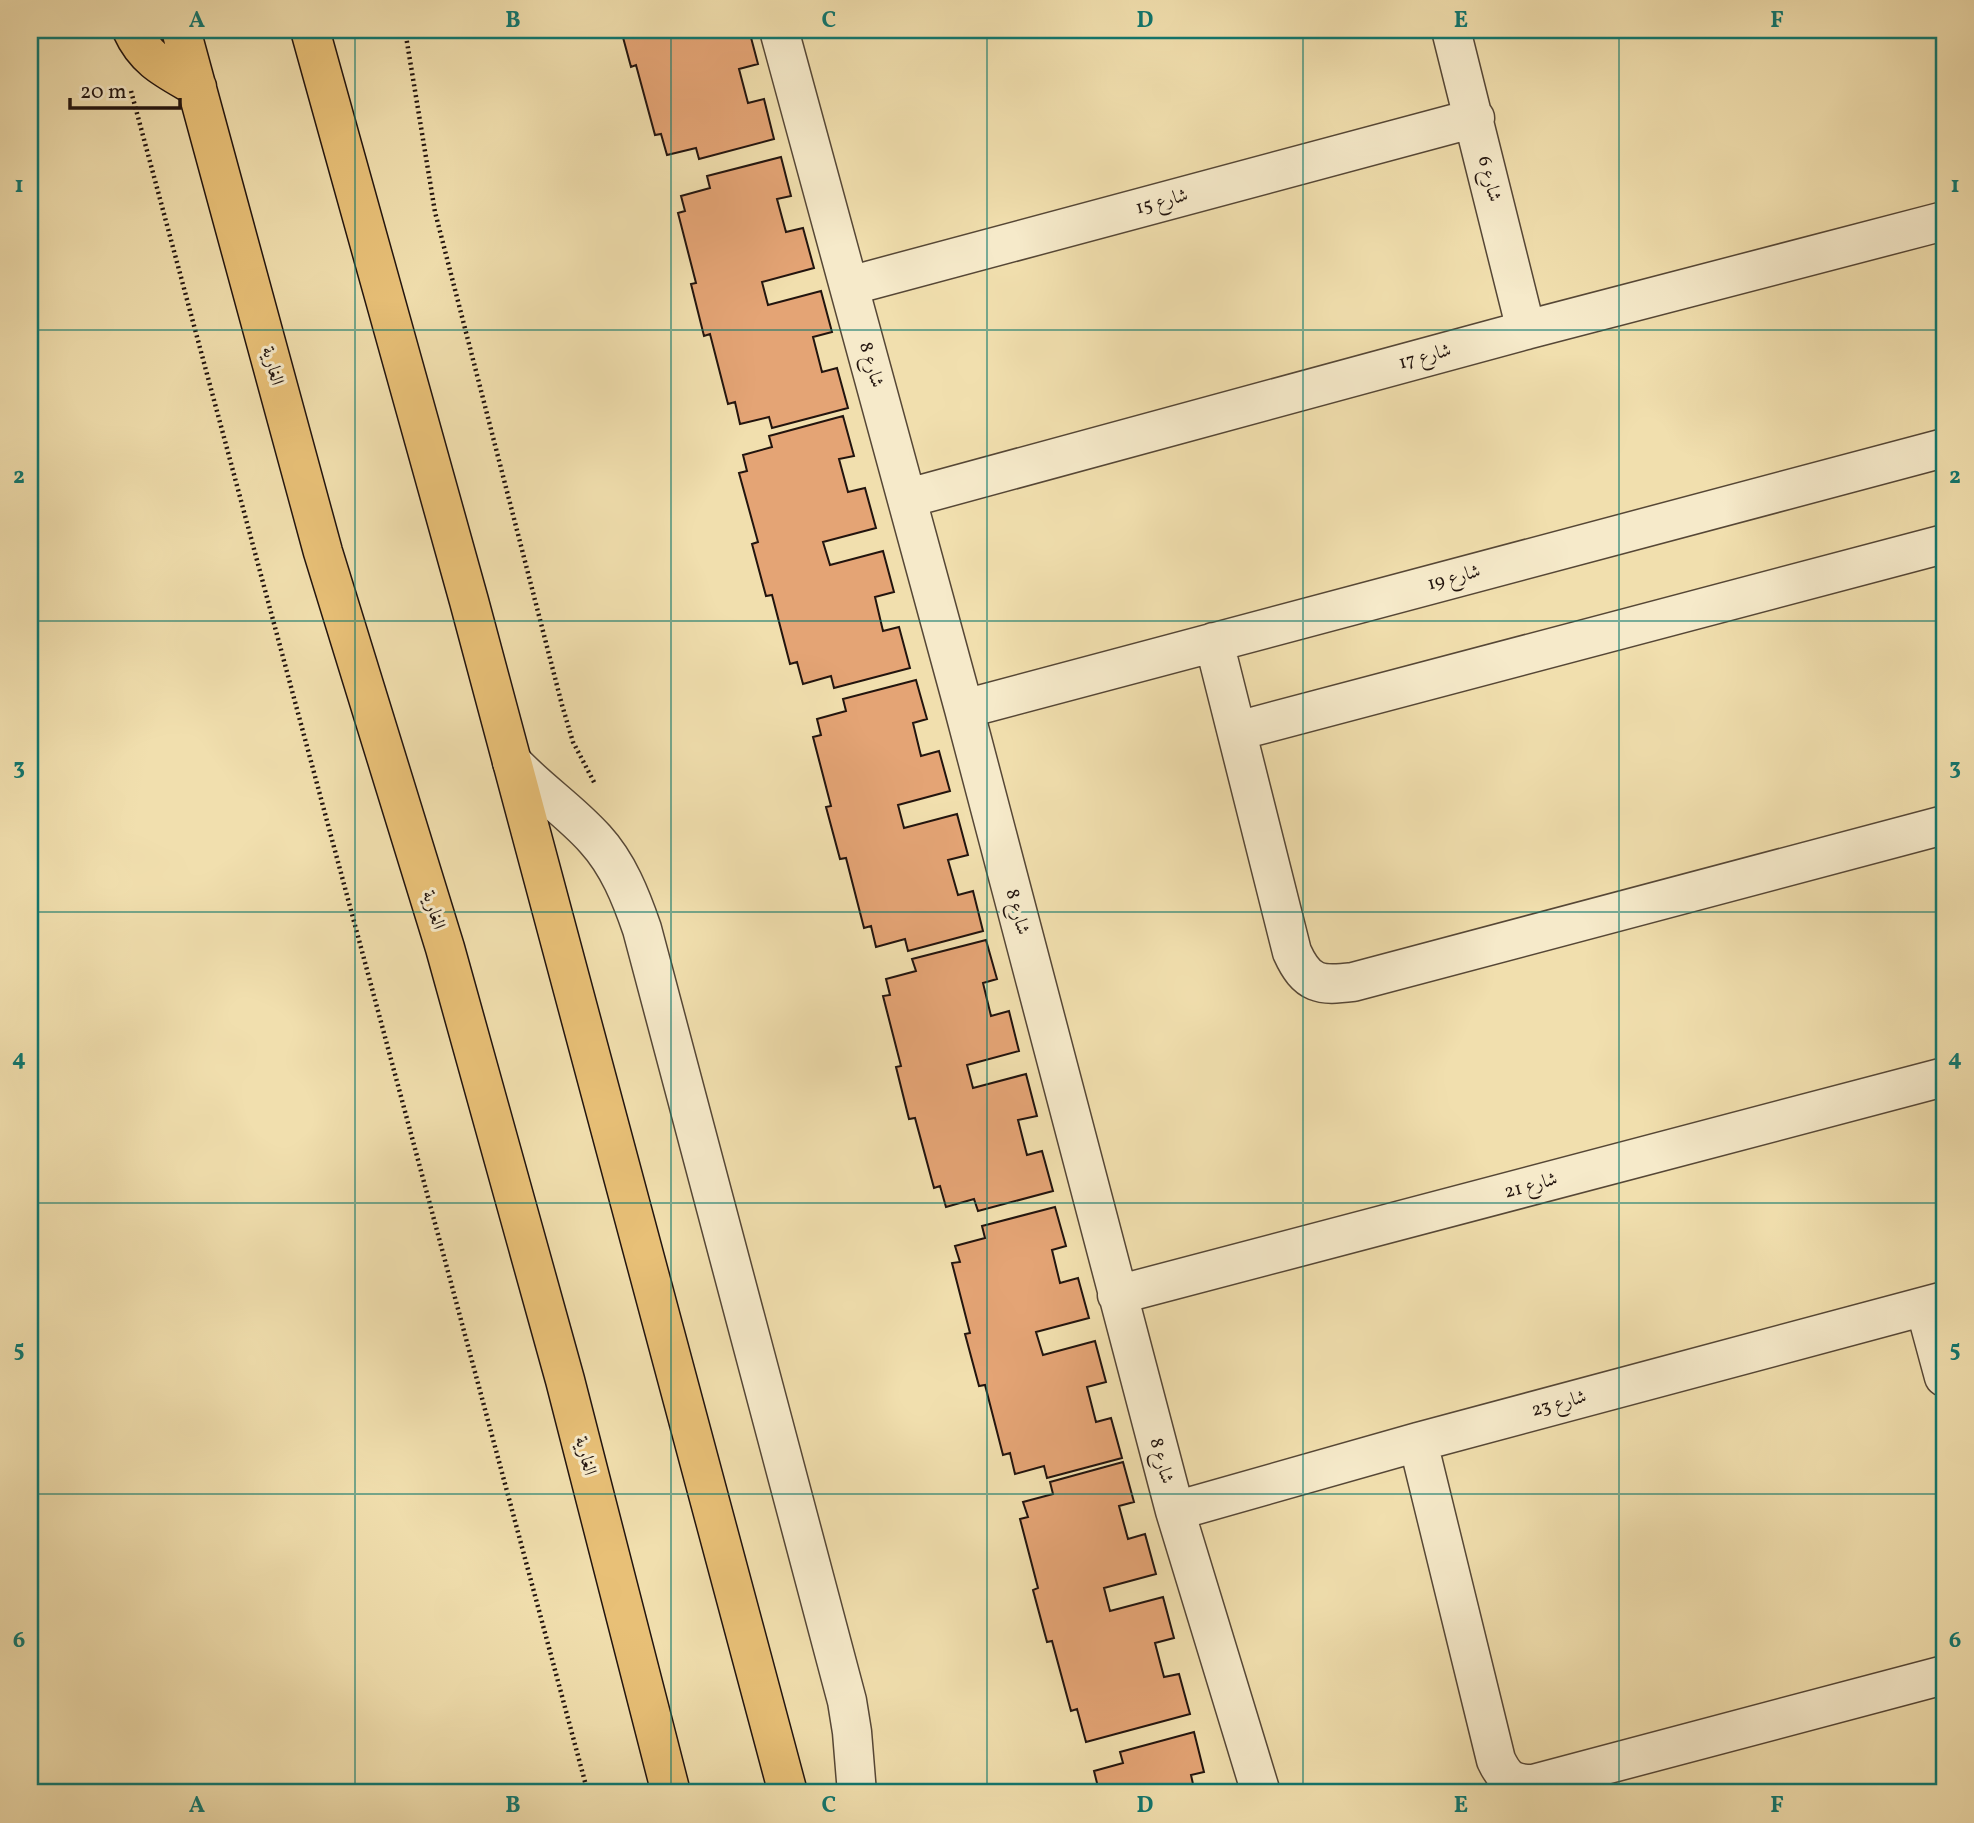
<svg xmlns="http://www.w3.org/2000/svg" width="1974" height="1823" font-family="Vollkorn,Amiri,serif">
<rect width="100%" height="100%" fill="#f1dfae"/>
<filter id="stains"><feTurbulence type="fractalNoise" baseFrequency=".00286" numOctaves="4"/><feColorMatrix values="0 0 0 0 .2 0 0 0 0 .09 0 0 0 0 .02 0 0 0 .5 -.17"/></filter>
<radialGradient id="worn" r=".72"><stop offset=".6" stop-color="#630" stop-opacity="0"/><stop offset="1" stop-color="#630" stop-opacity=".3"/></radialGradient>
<path fill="#e4a475" stroke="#22140e" stroke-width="2" d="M 621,30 L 693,30 L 694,36 L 718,30 L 749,30 L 758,64 L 739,69 L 748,103 L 764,99 L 774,139 L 699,159 L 696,148 L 667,155 L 661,134 L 655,135 L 636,65 L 631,67 Z
M 781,157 L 791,196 L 777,199 L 786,232 L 803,228 L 814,268 L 762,282 L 768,305 L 821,291 L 832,332 L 813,337 L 822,372 L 837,368 L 848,408 L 772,428 L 769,417 L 740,424 L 735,402 L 728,404 L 710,334 L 704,336 L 691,284 L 696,283 L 678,213 L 685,211 L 681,196 L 710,188 L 707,176 Z
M 843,416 L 854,456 L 839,459 L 848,492 L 865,488 L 876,528 L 823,542 L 830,565 L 883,551 L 894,592 L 875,597 L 883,631 L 899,627 L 910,668 L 834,688 L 831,676 L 803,684 L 797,662 L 790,664 L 772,595 L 766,596 L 752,544 L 758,542 L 739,473 L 747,471 L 743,455 L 772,447 L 769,436 Z
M 916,680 L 927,719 L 913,723 L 921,756 L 939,751 L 950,791 L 898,805 L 904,828 L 957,814 L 968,855 L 948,860 L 958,895 L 973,891 L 983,931 L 908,951 L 905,939 L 876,947 L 871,926 L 864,928 L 846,858 L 840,859 L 826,807 L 831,806 L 813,737 L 821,735 L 817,719 L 846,711 L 843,699 Z
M 986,940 L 997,979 L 983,983 L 991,1016 L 1009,1011 L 1019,1051 L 967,1065 L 973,1088 L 1026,1074 L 1037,1116 L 1018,1120 L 1027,1155 L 1042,1151 L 1053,1191 L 978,1211 L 974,1199 L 946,1207 L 940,1186 L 934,1188 L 915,1118 L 909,1119 L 896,1067 L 901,1066 L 883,996 L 890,995 L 886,979 L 916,971 L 912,959 Z
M 1055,1207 L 1066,1246 L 1052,1250 L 1060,1283 L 1078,1278 L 1089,1318 L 1036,1332 L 1043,1355 L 1095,1341 L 1106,1382 L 1087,1387 L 1096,1422 L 1111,1418 L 1122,1458 L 1047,1478 L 1044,1466 L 1015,1474 L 1010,1453 L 1003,1455 L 985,1385 L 979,1386 L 965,1334 L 970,1333 L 952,1263 L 960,1262 L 955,1246 L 985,1238 L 982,1226 Z
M 1123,1462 L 1134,1502 L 1119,1506 L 1128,1539 L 1145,1534 L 1156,1574 L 1104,1588 L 1110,1611 L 1163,1597 L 1174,1638 L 1155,1643 L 1164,1677 L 1179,1674 L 1190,1714 L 1086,1742 L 1077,1709 L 1071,1711 L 1052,1641 L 1047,1642 L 1033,1590 L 1038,1588 L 1020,1519 L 1028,1517 L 1023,1502 L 1053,1494 L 1050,1482 Z
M 1194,1732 L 1204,1772 L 1191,1775 L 1195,1793 L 1092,1793 L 1091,1789 L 1098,1787 L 1094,1771 L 1123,1763 L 1120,1752 Z"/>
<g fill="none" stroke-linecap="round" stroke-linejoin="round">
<g stroke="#564736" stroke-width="41">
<path id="minor" d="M 779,30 L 964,709 L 1175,1511 L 1261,1793
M 1451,30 L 1526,330
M 849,286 L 1475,118
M 908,498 L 1526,330 L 1944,221
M 1214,642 L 1292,952 C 1307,985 1320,986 1353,982 L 1944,825
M 964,709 L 1944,448
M 1237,731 L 1944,544
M 512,762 C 538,790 570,811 595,839 C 618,864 631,897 642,929 L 847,1701 L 852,1732 L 857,1793
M 1117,1295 L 1944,1077
M 1925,1307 L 1944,1377
M 1418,1442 L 1496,1760 C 1505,1779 1512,1784 1533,1784 L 1944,1675
M 1175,1511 L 1418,1442 L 1944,1301"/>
</g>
<g stroke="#22140e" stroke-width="41">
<path id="major" d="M 132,30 C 146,61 168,70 197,87
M 181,30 L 323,552 L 445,948 L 565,1380 L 671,1793
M 310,30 L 469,601 L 788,1793"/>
</g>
<path stroke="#22140e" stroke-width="4.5" stroke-dasharray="2 3.5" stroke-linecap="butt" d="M 405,30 L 435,212 L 562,705 L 573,742 L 595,784
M 131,91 L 588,1793"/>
<use href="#minor" stroke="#f6eaca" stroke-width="38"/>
<use href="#major" stroke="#e8c077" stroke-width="38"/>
</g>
<path fill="none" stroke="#0f766e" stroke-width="2" stroke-opacity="0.55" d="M 355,30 L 355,1793M 671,30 L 671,1793M 987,30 L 987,1793M 1303,30 L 1303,1793M 1619,30 L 1619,1793M 30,330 L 1944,330M 30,621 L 1944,621M 30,912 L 1944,912M 30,1203 L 1944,1203M 30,1494 L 1944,1494"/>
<g text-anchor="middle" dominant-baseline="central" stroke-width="6" stroke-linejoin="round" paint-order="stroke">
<g font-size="19" fill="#22140e" stroke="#f6eaca">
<text transform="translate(1489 179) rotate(76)">شارع 6</text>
<text transform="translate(1162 202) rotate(-15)">شارع 15</text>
<text transform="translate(1425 357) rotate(-15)">شارع 17</text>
<text transform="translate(871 365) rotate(74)">شارع 8</text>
<text transform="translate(272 366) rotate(75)">الغارية</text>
<text transform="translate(1454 578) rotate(-15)">شارع 19</text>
<text transform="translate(433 910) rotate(73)">الغارية</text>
<text transform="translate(1017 912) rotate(75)">شارع 8</text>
<text transform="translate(1531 1186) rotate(-15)">شارع 21</text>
<text transform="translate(1559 1404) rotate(-15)">شارع 23</text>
<text transform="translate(585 1456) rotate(76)">الغارية</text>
<text transform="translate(1161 1461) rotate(75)">شارع 8</text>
</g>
</g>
<rect width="1974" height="1823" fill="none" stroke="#f1dfae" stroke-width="77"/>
<path d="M70 98v10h110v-10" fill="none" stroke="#22140e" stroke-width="3.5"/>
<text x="80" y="98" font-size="21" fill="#22140e" stroke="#f6eaca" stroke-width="5" paint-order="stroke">20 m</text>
<rect x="38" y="38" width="1898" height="1746" fill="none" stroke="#0f766e" stroke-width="2.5"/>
<g font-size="23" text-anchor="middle" font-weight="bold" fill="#0f766e">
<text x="197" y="27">A</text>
<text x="513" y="27">B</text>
<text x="829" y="27">C</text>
<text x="1145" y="27">D</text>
<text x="1461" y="27">E</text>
<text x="1777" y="27">F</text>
<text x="19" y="192">1</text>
<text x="1955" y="192">1</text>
<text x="19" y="483">2</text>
<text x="1955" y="483">2</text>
<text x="19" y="774">3</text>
<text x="1955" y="774">3</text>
<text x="19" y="1065">4</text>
<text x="1955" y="1065">4</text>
<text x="19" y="1356">5</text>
<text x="1955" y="1356">5</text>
<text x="19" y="1647">6</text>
<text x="1955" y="1647">6</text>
<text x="197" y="1812">A</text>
<text x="513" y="1812">B</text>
<text x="829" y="1812">C</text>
<text x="1145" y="1812">D</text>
<text x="1461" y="1812">E</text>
<text x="1777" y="1812">F</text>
</g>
<rect width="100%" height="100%" filter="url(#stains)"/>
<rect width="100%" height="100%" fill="url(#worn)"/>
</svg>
